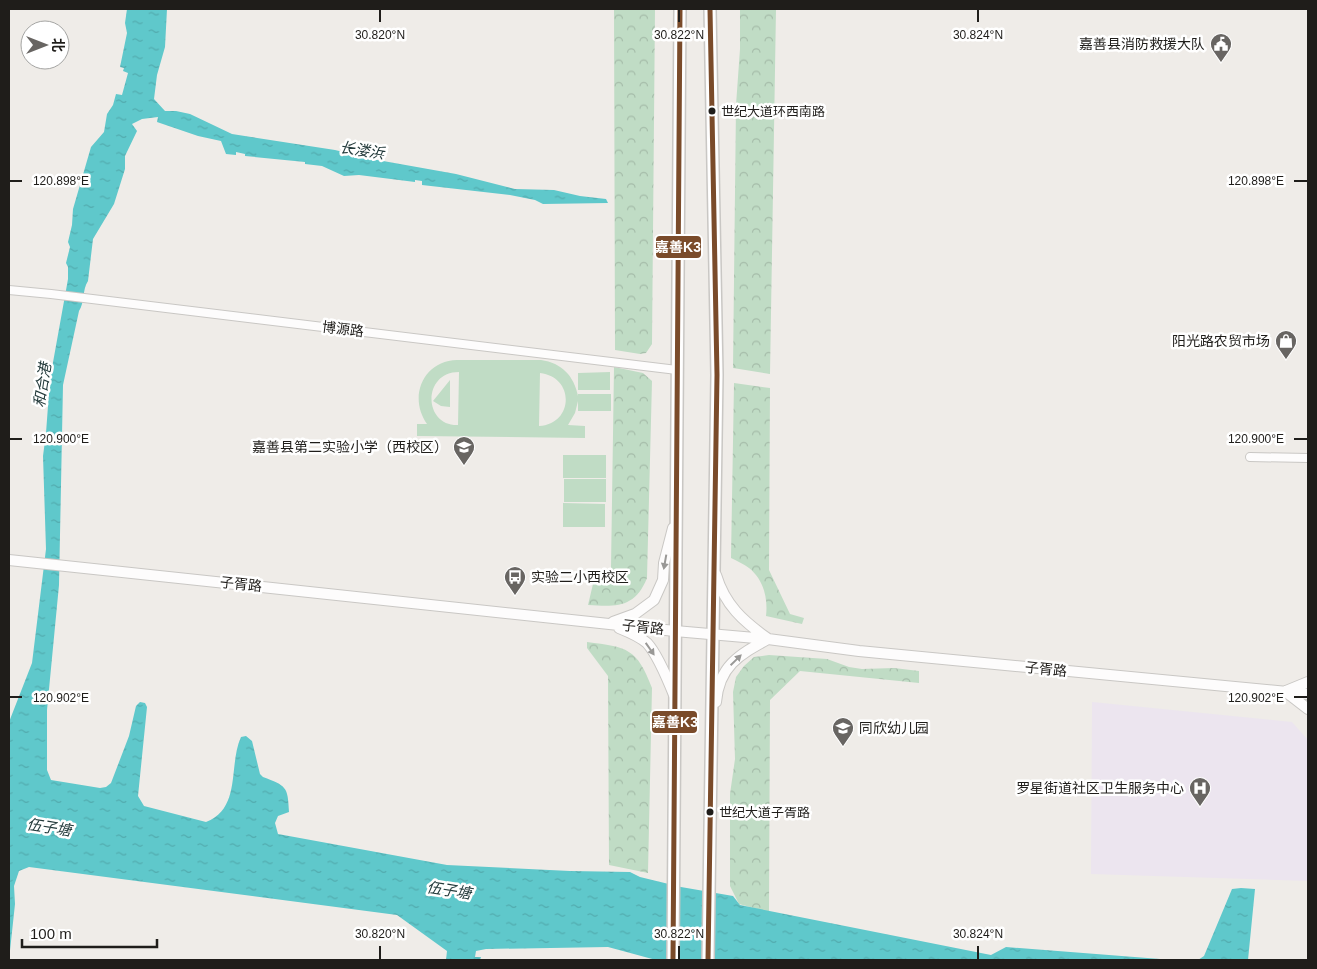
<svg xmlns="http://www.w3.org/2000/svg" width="1317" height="969" font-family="Arial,'Noto Sans SC',sans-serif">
<defs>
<pattern id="forest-crowns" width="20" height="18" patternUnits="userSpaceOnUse" patternTransform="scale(1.25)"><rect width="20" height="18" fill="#c0dcc5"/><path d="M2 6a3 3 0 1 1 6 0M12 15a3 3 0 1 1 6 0" fill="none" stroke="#a5bca9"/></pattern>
<pattern id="water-ripples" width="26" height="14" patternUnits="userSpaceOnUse" patternTransform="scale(1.25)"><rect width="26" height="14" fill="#5fc8cb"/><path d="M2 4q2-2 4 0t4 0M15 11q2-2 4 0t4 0" fill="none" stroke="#52abae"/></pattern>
</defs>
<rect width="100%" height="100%" fill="#efece8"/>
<path fill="#ece5ef" d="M 1092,702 L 1292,722 L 1308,740 L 1308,881 L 1091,874 Z"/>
<path fill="url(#forest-crowns)" d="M 614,9 L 655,9 L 652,344 L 646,353 L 640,354 L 615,350 Z
M 740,9 L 776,9 L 770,374 L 733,368 L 736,105 L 740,49 Z
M 614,367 L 643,373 L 652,381 L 647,578 C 635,608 616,607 588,605 L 593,584 L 611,568 Z
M 734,383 L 770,388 L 769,570 L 790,614 L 804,618 L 802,624 L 766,616 C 768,599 764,580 749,568 C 744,564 737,561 731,558 Z
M 587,642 C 627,647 637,648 652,688 L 648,873 L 609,865 L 608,676 L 587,648 Z
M 769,655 L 827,659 L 849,667 L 862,669 L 894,668 L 919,671 L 919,683 L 800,671 L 770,700 L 769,912 L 739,904 L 730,886 L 730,794 L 735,759 L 733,692 L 736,677 L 744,666 L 754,657 Z"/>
<path fill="#c0dcc5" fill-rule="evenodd" d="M 457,360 L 541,360 C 562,363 574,376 578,396 L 578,394 L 611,394 L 611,411 L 578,411 L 578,401 L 575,413 L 568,425 L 585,426 L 585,438 L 417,436 L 417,424 L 427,424 C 408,397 423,361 457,360 ZM 459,372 L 458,425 C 423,426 422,372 459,372 ZM 540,373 C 575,377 574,424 539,426 Z
M 610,372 L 610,390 L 578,390 L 578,373 Z
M 450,380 L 450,407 L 441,406 L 433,401 Z
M 563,455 L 606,455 L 606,478 L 563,478 Z
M 564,479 L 606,479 L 606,502 L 564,502 Z
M 563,503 L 605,504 L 605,527 L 563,527 Z"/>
<path fill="url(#water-ripples)" d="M 127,9 L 167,9 L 165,47 L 157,75 L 154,99 L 165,111 L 176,111 L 190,114 L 232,134 L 335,150 L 372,159 L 456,174 L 515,189 L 554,190 L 580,196 L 606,199 L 608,203 L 543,204 L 535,200 L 510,195 L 422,185 L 422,181 L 415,180 L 415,182 L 359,175 L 344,176 L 322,166 L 305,164 L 305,162 L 245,156 L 245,154 L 236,152 L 236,155 L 226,154 L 221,141 L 198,136 L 157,122 L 158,117 L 142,119 L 132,124 L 137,131 L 125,156 L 125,169 L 114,204 L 93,239 L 88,281 C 82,290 85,302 79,311 L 63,385 L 59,585 L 47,710 L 47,770 L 51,780 L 100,788 L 106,787 L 111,783 L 129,736 L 136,706 L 140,702 L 145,703 L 147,707 L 138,796 L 144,806 L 206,822 C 242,808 228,765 241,737 L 246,736 L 252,741 L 260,774 L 263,777 C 286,786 288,786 289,812 L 278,816 L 275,823 L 278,834 L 447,865 L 570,871 L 630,872 L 640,877 L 681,887 L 733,896 L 740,905 L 991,955 L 1006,947 L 1173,960 L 656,960 L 608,947 L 486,949 L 476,951 L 475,957 L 481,957 L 480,960 L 446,960 L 447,951 L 397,915 L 29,867 L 19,871 L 14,886 L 15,904 L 9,960 L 9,722 L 32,663 L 46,549 L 43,456 L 46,433 L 50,379 L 68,279 L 68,267 L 66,263 L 70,247 L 68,242 L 72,225 L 73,209 L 91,147 L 104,132 L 107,114 L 113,105 L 116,94 L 122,95 L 128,73 L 123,71 L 124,68 L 120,67 L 127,33 L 125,23 Z
M 1241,888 L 1255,889 L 1248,960 L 1198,960 L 1204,956 L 1232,889 Z"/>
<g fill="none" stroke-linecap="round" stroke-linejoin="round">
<g stroke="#c9c7c4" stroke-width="10">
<path id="street" d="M 9,290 L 51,294 L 677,370
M 1250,457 L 1308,458"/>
</g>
<g stroke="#c9c7c4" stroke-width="12">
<path id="secondary" d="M 9,560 L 675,631 L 768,639 L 859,651 L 1308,694
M 716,575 C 725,605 743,621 767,638
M 613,622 L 635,614 L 654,600 L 663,580 L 664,563 L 673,528
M 619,628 C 629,632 639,636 647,643 C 658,655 668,680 674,695
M 1286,691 L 1308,682
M 1286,692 L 1308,709
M 716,702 C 719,666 739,655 768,639"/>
</g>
<g stroke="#c9c7c4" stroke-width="14">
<path id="primary" d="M 673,960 L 680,9
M 708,960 L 717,375 L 710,9"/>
</g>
<use href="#street" stroke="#fdfcfc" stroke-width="8"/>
<use href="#secondary" stroke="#fdfcfc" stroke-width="10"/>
<use href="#primary" stroke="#fdfcfc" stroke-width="11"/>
<g stroke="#fff" stroke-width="9">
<path id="bus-1" d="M 673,960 L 680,9
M 708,960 L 717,375 L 710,9"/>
</g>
<use href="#bus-1" stroke="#7a4b2a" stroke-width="5"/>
</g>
<defs><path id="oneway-solid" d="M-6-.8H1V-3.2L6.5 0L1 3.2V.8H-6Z" transform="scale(1.25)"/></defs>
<g fill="#999896">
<use href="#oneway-solid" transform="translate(665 562) rotate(100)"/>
<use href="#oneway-solid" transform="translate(650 649) rotate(55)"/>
<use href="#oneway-solid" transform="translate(736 660) rotate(-44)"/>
</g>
<path fill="none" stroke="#1f1d1a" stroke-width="2" d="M 380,10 L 380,22M 679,10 L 679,22M 978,10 L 978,22M 10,181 L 22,181M 1294,181 L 1307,181M 10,439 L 22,439M 1294,439 L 1307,439M 10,697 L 22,697M 1294,697 L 1307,697M 380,946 L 380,959M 679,946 L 679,959M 978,946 L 978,959"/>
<defs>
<g id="civic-pin" transform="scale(1.125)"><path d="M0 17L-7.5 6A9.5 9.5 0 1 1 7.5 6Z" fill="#686562" stroke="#fff"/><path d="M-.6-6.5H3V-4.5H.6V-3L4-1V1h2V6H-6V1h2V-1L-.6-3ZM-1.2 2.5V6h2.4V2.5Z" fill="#fff"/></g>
<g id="shop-pin" transform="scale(1.125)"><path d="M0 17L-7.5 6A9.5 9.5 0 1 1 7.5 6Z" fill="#686562" stroke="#fff"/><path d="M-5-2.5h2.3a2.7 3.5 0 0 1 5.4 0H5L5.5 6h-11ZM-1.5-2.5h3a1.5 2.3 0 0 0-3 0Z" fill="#fff"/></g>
<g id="school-pin" transform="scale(1.125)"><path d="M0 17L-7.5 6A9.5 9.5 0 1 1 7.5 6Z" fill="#686562" stroke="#fff"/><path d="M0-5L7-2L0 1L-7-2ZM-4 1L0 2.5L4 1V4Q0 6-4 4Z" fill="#fff"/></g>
<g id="bus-pin" transform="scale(1.125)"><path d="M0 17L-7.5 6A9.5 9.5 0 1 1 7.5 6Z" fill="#686562" stroke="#fff"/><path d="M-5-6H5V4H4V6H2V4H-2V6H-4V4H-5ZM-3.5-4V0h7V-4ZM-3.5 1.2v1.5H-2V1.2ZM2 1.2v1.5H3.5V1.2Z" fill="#fff"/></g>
<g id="hospital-pin" transform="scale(1.125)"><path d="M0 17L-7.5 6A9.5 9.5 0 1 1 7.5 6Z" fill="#686562" stroke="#fff"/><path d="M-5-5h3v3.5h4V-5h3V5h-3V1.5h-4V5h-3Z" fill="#fff"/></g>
</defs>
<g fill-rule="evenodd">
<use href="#civic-pin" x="1221" y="44"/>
<use href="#shop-pin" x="1286" y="341"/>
<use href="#school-pin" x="464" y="447"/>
<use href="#bus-pin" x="515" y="577"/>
<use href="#school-pin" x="843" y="728"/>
<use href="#hospital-pin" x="1200" y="788"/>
</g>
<g fill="#1f1d1a" stroke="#fff" stroke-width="2">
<circle cx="712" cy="111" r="4.5"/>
<circle cx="710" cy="812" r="4.5"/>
</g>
<g text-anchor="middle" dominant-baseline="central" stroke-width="5" stroke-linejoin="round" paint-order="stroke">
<g font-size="13" fill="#1f1d1a" stroke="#fff" text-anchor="start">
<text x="721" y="111">世纪大道环西南路</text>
<text x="719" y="812">世纪大道子胥路</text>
</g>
<g font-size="14" fill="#1f1d1a" stroke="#fff" text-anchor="end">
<text x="1205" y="44">嘉善县消防救援大队</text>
<text x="1270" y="341">阳光路农贸市场</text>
<text x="448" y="447">嘉善县第二实验小学（西校区）</text>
<text x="531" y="577" text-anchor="start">实验二小西校区</text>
<text x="859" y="728" text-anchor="start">同欣幼儿园</text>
<text x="1184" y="788">罗星街道社区卫生服务中心</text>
</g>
<g font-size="14" fill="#1f1d1a" stroke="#fff">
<text transform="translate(343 329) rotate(7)">博源路</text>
<text transform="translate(241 584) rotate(6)">子胥路</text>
<text transform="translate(643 627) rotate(6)">子胥路</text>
<text transform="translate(1046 669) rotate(6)">子胥路</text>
</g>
<g font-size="15" font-style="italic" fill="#233a3b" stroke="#fff">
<text transform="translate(362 150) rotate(9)">长溇浜</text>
<text transform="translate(42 385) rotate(-81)">和合港</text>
<text transform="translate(49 827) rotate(9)">伍子塘</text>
<text transform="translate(449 890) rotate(9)">伍子塘</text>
</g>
</g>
<g font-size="12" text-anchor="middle" fill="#1f1d1a" stroke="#fff" stroke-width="5" stroke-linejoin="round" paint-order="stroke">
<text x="380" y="39">30.820°N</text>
<text x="679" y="39">30.822°N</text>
<text x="978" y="39">30.824°N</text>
<text x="1256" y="185">120.898°E</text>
<text x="61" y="185">120.898°E</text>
<text x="1256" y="443">120.900°E</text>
<text x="61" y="443">120.900°E</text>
<text x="1256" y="702">120.902°E</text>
<text x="61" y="702">120.902°E</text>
<text x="380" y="938">30.820°N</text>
<text x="679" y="938">30.822°N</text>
<text x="978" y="938">30.824°N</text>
</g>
<g stroke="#fff" stroke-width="2">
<rect x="655" y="235" width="47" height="24" rx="5" fill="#7a4b2a"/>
<rect x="651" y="710" width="47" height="24" rx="5" fill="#7a4b2a"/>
</g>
<g font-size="14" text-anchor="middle" font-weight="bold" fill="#fff">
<text x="678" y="252">嘉善K3</text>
<text x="675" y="727">嘉善K3</text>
</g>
<rect width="1317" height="969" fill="none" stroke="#1f1d1a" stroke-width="20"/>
<g transform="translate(45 45) rotate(90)"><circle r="24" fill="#ffffff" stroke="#a5a5a3"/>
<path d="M0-4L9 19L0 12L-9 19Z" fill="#686562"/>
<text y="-8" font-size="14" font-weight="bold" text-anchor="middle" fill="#1f1d1a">北</text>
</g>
<path d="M22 939v8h135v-8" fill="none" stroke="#1f1d1a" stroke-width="2.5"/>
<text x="30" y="939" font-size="15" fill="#1f1d1a" stroke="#ffffff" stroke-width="4" paint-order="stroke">100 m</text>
</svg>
